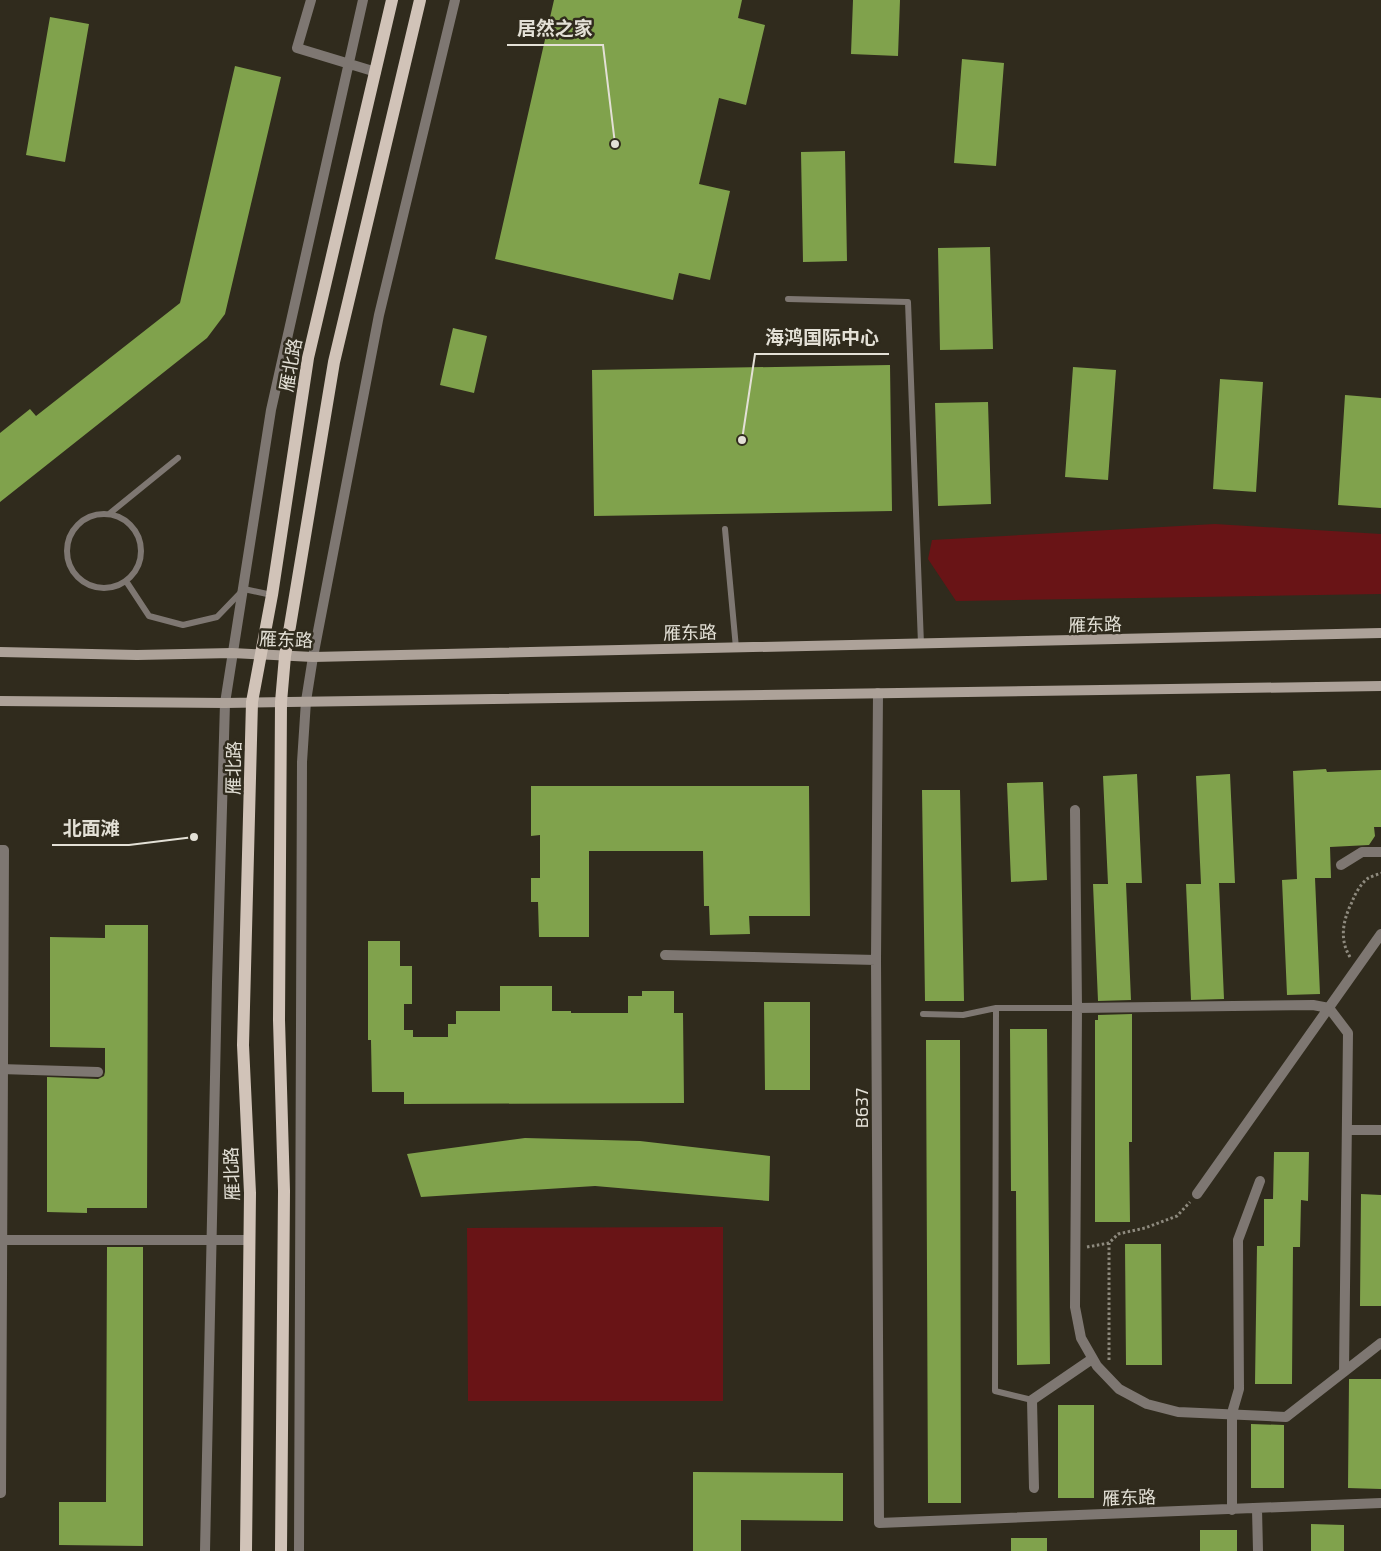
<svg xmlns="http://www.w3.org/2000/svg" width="1381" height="1551" font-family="'Exo 2','Noto Sans SC',sans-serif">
<rect width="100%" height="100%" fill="#302b1d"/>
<path fill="#691416" d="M 1215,524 L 1381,534 L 1381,594 L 956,601 L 928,559 L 932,540 Z
M 723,1227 L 723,1401 L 468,1401 L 467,1228 Z"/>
<path fill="#80a24c" d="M 554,0 L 742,0 L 738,18 L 765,25 L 746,105 L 719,98 L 699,184 L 730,191 L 710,280 L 679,273 L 673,300 L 495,259 Z
M 853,0 L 900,0 L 898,56 L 851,54 Z
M 50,17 L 89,24 L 65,162 L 26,155 Z
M 962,59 L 1004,63 L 996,166 L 954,163 Z
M 235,66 L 281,77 L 225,314 L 207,338 L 0,502 L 0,433 L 30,409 L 36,416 L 180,303 Z
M 845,151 L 847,261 L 803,262 L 801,152 Z
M 990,247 L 993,349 L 940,350 L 938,248 Z
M 453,328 L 487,336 L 474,393 L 440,385 Z
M 890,365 L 892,511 L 594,516 L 592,370 Z
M 1073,367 L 1116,370 L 1108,480 L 1065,477 Z
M 1220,379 L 1263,382 L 1256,492 L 1213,489 Z
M 1345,395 L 1381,398 L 1381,508 L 1338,505 Z
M 988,402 L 991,504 L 938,506 L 935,403 Z
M 1326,769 L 1327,772 L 1381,770 L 1381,827 L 1374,827 L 1375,836 L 1369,845 L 1330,847 L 1331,878 L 1315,878 L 1320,994 L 1287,995 L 1282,880 L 1297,879 L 1293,771 Z
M 1137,774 L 1142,883 L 1126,883 L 1131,1000 L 1098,1001 L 1093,884 L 1108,884 L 1103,776 Z
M 1230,774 L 1235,883 L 1219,883 L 1224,999 L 1191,1000 L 1186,884 L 1201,884 L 1196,776 Z
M 1043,782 L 1047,880 L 1011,882 L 1007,783 Z
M 531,786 L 809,786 L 810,916 L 749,916 L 750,934 L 710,935 L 709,906 L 704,906 L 703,851 L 589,851 L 589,937 L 539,937 L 538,902 L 531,902 L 531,878 L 540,878 L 540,835 L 531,836 Z
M 922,790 L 960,790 L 964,1001 L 925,1001 Z
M 105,925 L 148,925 L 147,1208 L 87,1208 L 87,1213 L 47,1212 L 47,1077 L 98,1079 L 104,1076 L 105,1072 L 105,1048 L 50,1047 L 50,937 L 105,938 Z
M 368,941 L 400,941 L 400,966 L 412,966 L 412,1004 L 404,1004 L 404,1030 L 413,1030 L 413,1037 L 448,1037 L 448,1024 L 456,1024 L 456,1011 L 500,1011 L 500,986 L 552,986 L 552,1011 L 571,1011 L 571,1013 L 628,1013 L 628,996 L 642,996 L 642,991 L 674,991 L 674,1013 L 683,1013 L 684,1103 L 404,1104 L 404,1092 L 372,1092 L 371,1040 L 368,1040 Z
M 764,1002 L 810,1002 L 810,1090 L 765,1090 Z
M 1132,1014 L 1132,1142 L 1129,1142 L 1130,1222 L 1095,1222 L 1095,1020 L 1098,1020 L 1098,1015 Z
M 1010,1029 L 1047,1029 L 1050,1364 L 1017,1365 L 1016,1191 L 1011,1191 Z
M 926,1040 L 960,1040 L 961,1503 L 928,1503 Z
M 525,1138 L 640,1141 L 770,1156 L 769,1201 L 595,1186 L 421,1197 L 407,1154 Z
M 1274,1152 L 1309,1152 L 1308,1201 L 1301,1200 L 1300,1247 L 1293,1247 L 1292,1384 L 1255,1384 L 1257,1246 L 1264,1246 L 1264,1199 L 1273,1199 Z
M 1361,1194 L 1381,1195 L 1381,1306 L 1360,1306 Z
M 1125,1244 L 1161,1244 L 1162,1365 L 1126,1365 Z
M 107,1247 L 143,1247 L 143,1546 L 59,1545 L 59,1502 L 106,1502 Z
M 1349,1379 L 1381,1379 L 1381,1489 L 1348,1488 Z
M 1058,1405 L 1094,1405 L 1094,1498 L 1058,1498 Z
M 1251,1424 L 1284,1425 L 1284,1488 L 1251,1488 Z
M 693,1472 L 843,1473 L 843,1521 L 741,1520 L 741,1551 L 693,1551 Z
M 1311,1524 L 1344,1525 L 1344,1551 L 1311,1551 Z
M 1200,1530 L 1237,1530 L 1237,1551 L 1200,1551 Z
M 1011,1538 L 1047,1538 L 1047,1551 L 1011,1551 Z"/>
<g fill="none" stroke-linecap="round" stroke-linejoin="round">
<path stroke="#8e8a7e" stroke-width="3" stroke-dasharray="2.5 2.5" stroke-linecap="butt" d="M 1350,957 C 1339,939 1343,920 1352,902 C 1355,894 1360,885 1367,879 C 1371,876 1377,875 1381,873
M 1087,1247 L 1109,1243 L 1118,1234 L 1145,1228 L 1177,1216 L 1190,1202
M 1109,1360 L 1109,1243"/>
<path stroke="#7e7772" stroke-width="6" d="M 788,299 L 908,302 L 921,644
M 109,514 L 178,458
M67 551a37 37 0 1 1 74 0a37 37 0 1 1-74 0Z
M 725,529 L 736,648
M 126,581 L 149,616 L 183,625 L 217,617 L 244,589 L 272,595
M 996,1008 L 1077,1008
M 923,1014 L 963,1015 L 996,1008 L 995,1391 L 1032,1400"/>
<path stroke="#7e7772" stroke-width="10" d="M 311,0 L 297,48 L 376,72
M 878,693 L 876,960 L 879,1523 L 1381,1503
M 1075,810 L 1077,1008 L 1075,1307 L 1081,1338 L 1097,1366 L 1119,1389 L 1147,1404 L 1178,1412 L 1286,1417 L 1381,1343
M 0,850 L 4,850 L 1,1493
M 1341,865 L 1362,852 L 1381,852
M 665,955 L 876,960
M 1077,1008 L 1313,1005 L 1329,1008 L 1348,1033 L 1344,1372
M 0,1069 L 98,1072
M 1347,1130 L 1381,1130
M 1197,1194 L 1381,934
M 0,1240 L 250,1240
M 1034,1488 L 1032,1400 L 1092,1359
M 1257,1509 L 1258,1551
M 1232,1510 L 1232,1413 L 1239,1389 L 1238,1240 L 1260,1181
M 205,1551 L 217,982 L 225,703 L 271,410 L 363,0
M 299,1551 L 302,762 L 306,701 L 313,657 L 379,315 L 455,0"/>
<path stroke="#ada299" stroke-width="10" d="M 0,652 L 137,655 L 232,653 L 313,657 L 1381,633
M 0,701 L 225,703 L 1381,686"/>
<path stroke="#d1c3b8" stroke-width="12" d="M 246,1551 L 250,1193 L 243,1045 L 252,702 L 272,595 L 308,358 L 392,0
M 281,1551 L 284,1191 L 279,1020 L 281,702 L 285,656 L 334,362 L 420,0"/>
</g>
<g text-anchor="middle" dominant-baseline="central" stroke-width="5" stroke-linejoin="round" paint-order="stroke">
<g font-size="18" fill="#e3e0d6" stroke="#302b1d">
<text transform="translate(290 365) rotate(-80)">雁北路</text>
<text transform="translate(1095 624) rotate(-1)">雁东路</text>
<text transform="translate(690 632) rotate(-1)">雁东路</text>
<text transform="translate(286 639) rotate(2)">雁东路</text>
<text transform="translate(233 768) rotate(-89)">雁北路</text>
<text transform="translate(861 1108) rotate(-90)">B637</text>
<text transform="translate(231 1174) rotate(-92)">雁北路</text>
<text transform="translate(1129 1497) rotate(-2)">雁东路</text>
</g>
</g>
<path fill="none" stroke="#e3e0d6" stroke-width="2" d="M615 144L603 45H507M742 440L755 354H889M194 837L129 845H52"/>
<g fill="#e3e0d6" stroke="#302b1d" stroke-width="2">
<circle cx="615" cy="144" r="5"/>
<circle cx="742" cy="440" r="5"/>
<circle cx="194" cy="837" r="5"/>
</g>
<g font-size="19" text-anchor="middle" font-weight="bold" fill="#e3e0d6" stroke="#302b1d" stroke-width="5" stroke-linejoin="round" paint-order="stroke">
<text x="555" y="35">居然之家</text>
<text x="822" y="344">海鸿国际中心</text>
<text x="91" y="835">北面滩</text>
</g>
</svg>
